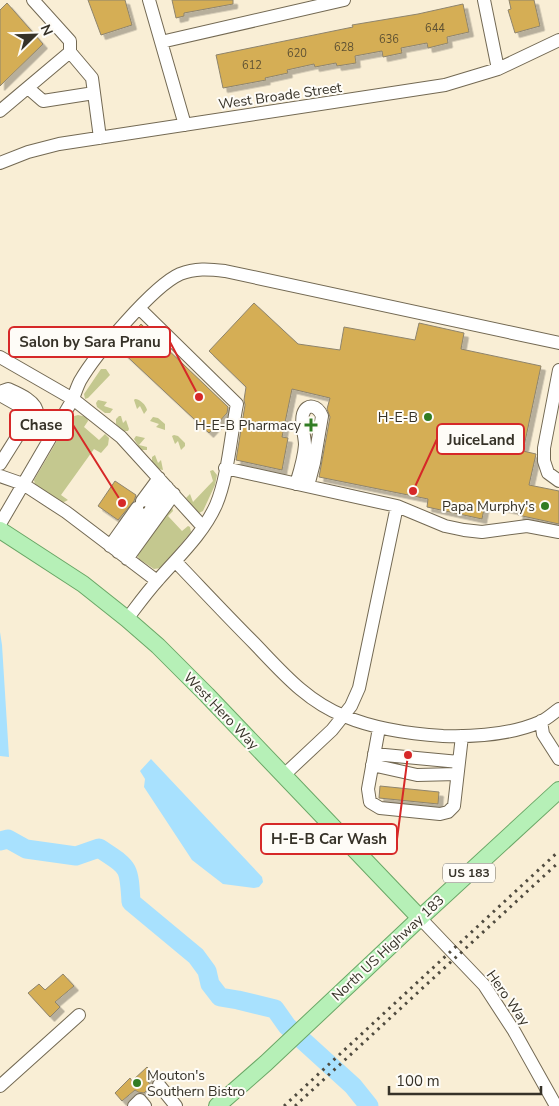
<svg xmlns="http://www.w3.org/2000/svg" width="559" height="1106" font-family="'Nunito Sans',sans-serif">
<defs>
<filter id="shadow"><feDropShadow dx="4.5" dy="4.5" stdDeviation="0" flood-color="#0004"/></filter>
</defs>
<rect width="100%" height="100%" fill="#f9eed5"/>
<path fill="#c4c88f" d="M 101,369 L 106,369 L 110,375 L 88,398 L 85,399 L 84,394 Z
M 135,399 C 140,399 146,405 147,410 L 144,414 L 140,406 L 137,409 L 134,400 Z
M 98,400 L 107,402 L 104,406 L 113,409 L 110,413 L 105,413 L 97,407 L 96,403 Z
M 78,415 L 87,417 L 88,421 L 84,427 L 99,440 L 105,434 L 109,438 L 108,445 L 101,453 L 94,449 L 61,495 L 68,500 L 62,503 L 35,485 L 34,480 L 71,417 Z
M 119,416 L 121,416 L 123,423 L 126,420 L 129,429 L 128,431 L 124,431 L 116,424 L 116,419 Z
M 153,417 L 158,418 L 165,424 L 165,430 L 156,427 L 159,424 L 150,421 Z
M 174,435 L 178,436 L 185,443 L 185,446 L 181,450 L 178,441 L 175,444 L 172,436 Z
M 136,436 L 145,438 L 139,445 L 147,447 L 147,450 L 141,450 L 134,439 Z
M 155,455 L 158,463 L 161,460 L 163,470 L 158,469 L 152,462 L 152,457 Z
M 213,470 L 217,475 L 215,485 L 203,511 L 199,513 L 186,498 L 190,494 L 193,502 L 213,481 L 210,471 Z
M 172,507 L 173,511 L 168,516 L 182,531 L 188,526 L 190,527 L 191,532 L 161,568 L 154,569 L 139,559 L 137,555 Z"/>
<path fill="#a8e1fe" d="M 0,632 L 2,645 L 9,757 L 0,756 Z
M 151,759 L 262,877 L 263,882 L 259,887 L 254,888 L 223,884 L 192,860 L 144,787 L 145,779 L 140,771 Z"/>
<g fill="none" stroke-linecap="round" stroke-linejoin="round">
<path stroke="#a8e1fe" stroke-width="19" d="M 0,841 L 8,839 L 26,849 L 76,856 L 99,848 C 129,868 129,865 131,902 L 196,956 L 207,971 L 210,984 L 220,997 L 238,1000 L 275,1009 L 287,1026 L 353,1086 L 369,1106"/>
</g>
<path fill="#d5ae54" stroke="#8e846d" filter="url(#shadow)" d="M 88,0 L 125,0 L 132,25 L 101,35 Z
M 172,0 L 233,0 L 233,4 L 184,13 L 184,16 L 176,18 Z
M 509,0 L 534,0 L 540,26 L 515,33 L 508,10 L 511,9 Z
M 7,3 L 43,44 L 0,86 L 0,10 Z
M 463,4 L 469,32 L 447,37 L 448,43 L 428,48 L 427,43 L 401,48 L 402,53 L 383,57 L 382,51 L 355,56 L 356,63 L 337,66 L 336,63 L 315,67 L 314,64 L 287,70 L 288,73 L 265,78 L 266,80 L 223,88 L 216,55 L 353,27 L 352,25 L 418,14 Z
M 254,303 L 298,344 L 340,350 L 344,327 L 415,340 L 419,323 L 464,333 L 461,349 L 541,366 L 523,451 L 536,454 L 529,485 L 559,491 L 559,524 L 518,515 L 519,511 L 485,504 L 482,519 L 427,507 L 428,499 L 319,477 L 330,417 L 327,409 L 330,398 L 292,389 L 282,437 L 288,438 L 282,470 L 236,460 L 245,405 L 244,400 L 246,387 L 209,351 Z
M 141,324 L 228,407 L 227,413 L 209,433 L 118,348 Z
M 115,481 L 136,495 L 134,501 L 118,520 L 98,506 Z
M 380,786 L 439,792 L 438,804 L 379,798 Z
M 63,974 L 74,986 L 55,1002 L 60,1007 L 50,1017 L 28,993 L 39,984 L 45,990 Z
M 147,1067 L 154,1074 L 147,1080 L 151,1086 L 144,1093 L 138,1092 L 135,1090 L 122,1101 L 115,1093 L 130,1078 L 132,1081 Z"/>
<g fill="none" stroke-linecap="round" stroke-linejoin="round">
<g stroke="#736953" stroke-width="14">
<path id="minor" d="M 149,0 L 185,125
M 484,0 L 498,69
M 161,42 L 344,0
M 70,52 L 92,78 L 100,138
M 28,88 L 43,101 L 94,93
M 0,111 L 70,52 L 70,41 L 33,0
M 0,163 L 28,152 L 59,144 L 445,85 L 498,69 L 559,40
M 0,357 L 73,399 C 75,393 77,387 80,381 C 95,355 153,286 180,274 C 195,268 209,269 225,271 L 559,343
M 559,370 L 544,448 L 544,461 L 548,473 L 559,481
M 0,392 L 8,389 C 17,393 37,401 37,413 C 37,418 35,424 34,429
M 0,395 L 37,416
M 0,464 L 22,429 L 32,428 L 49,438
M 225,468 L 397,506 L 445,526 L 464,530 L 482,532 L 527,526 L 559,532
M 0,476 L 23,484 L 66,512 L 157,581
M 296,484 C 300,471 304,459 305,445 C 305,435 300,424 303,414 C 307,402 318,406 322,416 L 314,463 L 308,486
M 142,501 L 159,478
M 151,508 L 167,487
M 0,524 L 73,399 L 121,437 L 203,527
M 110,546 L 137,508
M 118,552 L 146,514
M 127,559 L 174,494
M 175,561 C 201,588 227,616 254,643 C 281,671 306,701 344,716 C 375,729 409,734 443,736 C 475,737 510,735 540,722 C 547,719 553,713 559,709
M 127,619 C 137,606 147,592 158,580 C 179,556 203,534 216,505 C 228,477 231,434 237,404 L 140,309
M 541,721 L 543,734 L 559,759
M 379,728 L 368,789 L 370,802 L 380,808 L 440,814 L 448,812 L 454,806 L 462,736
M 374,754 L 459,762
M 372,765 L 417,775 L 457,774
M 284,775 L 332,730 L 351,706 L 359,688 L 397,506
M 420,918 L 484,985 L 514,1031 L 556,1106
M 159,1085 L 176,1106
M 0,1086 L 79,1015
M 134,1106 L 140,1100 L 145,1106"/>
</g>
<g stroke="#6aa766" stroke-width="18">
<path id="major" d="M 0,530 L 83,584 L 127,619 L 158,646 L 207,695 L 420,918
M 217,1106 L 266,1063 L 420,918 L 559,790"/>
</g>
<use href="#minor" stroke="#fff" stroke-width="12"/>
<use href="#major" stroke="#b6f0b7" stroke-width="16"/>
<path stroke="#504b3f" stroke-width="3" stroke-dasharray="2.5 5" stroke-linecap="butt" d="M 284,1106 L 559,851
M 295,1106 L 559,862"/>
</g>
<g fill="#317c22" stroke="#fefcf7" stroke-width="2">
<circle cx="428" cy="417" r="5"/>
<path d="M308.5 417.5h5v5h5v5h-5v5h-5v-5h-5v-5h5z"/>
<circle cx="545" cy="506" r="5"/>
<circle cx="137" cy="1083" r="5"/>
</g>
<g text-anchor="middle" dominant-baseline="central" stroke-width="4" stroke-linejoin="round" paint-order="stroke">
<g font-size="11" fill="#5e5133">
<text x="435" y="28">644</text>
<text x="389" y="39">636</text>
<text x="344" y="47">628</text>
<text x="297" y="53">620</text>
<text x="252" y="65">612</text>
</g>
<rect fill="#fefcf7" stroke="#726f66" stroke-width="1" x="443" y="863.5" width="52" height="19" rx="4"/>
<g font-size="12" font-weight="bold" fill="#363228">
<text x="469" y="873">US 183</text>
</g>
<g font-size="14" fill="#363228" stroke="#fefcf7">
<text transform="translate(280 96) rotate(-8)">West Broade Street</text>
<text transform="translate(221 711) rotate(46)">West Hero Way</text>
<text transform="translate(388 948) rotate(-43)">North US Highway 183</text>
<text transform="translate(508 998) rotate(55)">Hero Way</text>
</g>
<g font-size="14" fill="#363228" stroke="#fefcf7" text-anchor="end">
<text x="418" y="417">H-E-B</text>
<text x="301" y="425">H-E-B Pharmacy</text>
<text x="535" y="506">Papa Murphy's</text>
<text x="147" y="1075" text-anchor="start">Mouton's<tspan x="147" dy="16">Southern Bistro</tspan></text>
</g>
</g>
<path fill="none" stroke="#d62828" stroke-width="2" d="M199 397L170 342M122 503L73 425M413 491L437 439M408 755L397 839"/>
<g fill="#d62828" stroke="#fefcf7" stroke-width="2">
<circle cx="199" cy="397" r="5"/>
<circle cx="122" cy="503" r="5"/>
<circle cx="413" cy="491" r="5"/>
<circle cx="408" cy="755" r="5"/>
</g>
<g fill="#fefcf7" stroke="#d62828" stroke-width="2">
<rect x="9" y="327" width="161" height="30" rx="5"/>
<rect x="10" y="410" width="63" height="30" rx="5"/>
<rect x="437" y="424" width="87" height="30" rx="5"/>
<rect x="261" y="824" width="136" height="30" rx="5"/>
</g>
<g font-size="15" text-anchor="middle" font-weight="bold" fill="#363228">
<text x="90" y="347">Salon by Sara Pranu</text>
<text x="41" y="430">Chase</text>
<text x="481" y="445">JuiceLand</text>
<text x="329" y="844">H-E-B Car Wash</text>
</g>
<g transform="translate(35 35) rotate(67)" stroke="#fefcf7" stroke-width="4" paint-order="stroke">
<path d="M0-4L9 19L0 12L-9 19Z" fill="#363228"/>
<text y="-8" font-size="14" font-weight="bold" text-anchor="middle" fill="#363228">N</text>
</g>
<path d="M389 1086v8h152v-8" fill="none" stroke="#363228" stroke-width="2.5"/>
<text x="396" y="1086" font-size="15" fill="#363228" stroke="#fefcf7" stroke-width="4" paint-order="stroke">100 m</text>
</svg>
